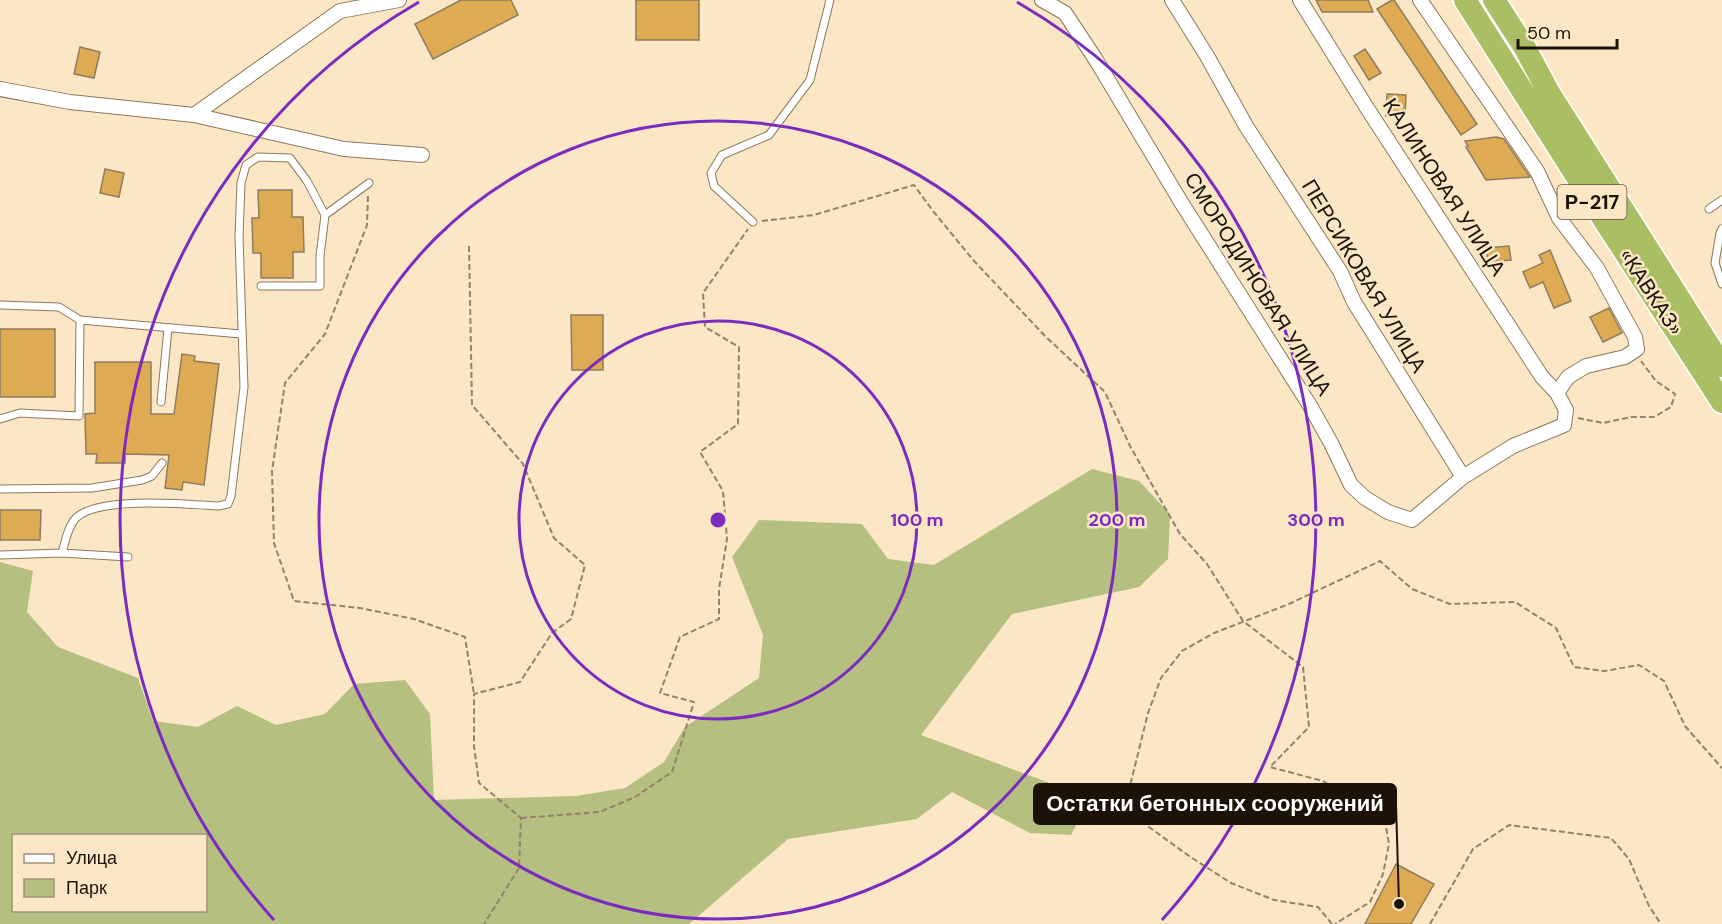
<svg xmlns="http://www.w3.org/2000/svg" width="1722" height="924" font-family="'DM Sans',sans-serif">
<rect width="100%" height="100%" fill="#fbe6c5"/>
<path fill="#b5bf80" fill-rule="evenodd" d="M 1092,469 L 1139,481 L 1170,514 L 1168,559 L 1139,587 L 1012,614 L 921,735 L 1090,798 L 1071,835 L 1030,833 L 952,792 L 917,819 L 788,839 L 689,924 L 0,924 L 0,562 L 33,571 L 27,612 L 58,647 L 138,678 L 153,721 L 198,727 L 237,706 L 276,725 L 325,714 L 354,684 L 405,680 L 430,714 L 434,800 L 576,796 L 625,788 L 664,762 L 685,727 L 759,678 L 763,635 L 732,557 L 759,520 L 862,524 L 888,559 L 934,565 ZM 14,836 L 206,836 L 206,910 L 14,910 Z"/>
<path fill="#deab54" stroke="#8f7c5e" stroke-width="1.5" d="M 461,0 L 511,0 L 518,15 L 433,59 L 415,24 Z
M 636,0 L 699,0 L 699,40 L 636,40 Z
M 1316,0 L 1368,0 L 1373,12 L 1322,12 Z
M 1392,0 L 1394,0 L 1477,124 L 1461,135 L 1377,9 Z
M 80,47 L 100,52 L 94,78 L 74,74 Z
M 1365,49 L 1381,73 L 1369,80 L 1354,56 Z
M 1387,94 L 1406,95 L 1405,116 L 1386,116 Z
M 1496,137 L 1504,139 L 1530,177 L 1486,180 L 1466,147 L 1468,146 L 1465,141 Z
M 105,169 L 124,173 L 119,197 L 100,193 Z
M 258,190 L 292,190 L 292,217 L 303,217 L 304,252 L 293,252 L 293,278 L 261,278 L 261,253 L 253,253 L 252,218 L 259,218 Z
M 1509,246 L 1511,260 L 1488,262 L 1486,248 Z
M 1550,250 L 1571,301 L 1554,308 L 1543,282 L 1530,288 L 1523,272 L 1543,263 L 1539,255 Z
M 1609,308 L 1622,333 L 1603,342 L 1590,317 Z
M 571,315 L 603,315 L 603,370 L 572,370 Z
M 0,329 L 55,329 L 55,397 L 0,397 Z
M 182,354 L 195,356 L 194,361 L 219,364 L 204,485 L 183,482 L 182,490 L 165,488 L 169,455 L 125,454 L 125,463 L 96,463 L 97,454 L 86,454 L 85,414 L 95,413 L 95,362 L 151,362 L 151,414 L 174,414 Z
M 0,510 L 41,510 L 40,540 L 0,540 Z
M 1396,864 L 1434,884 L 1411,924 L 1365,924 Z"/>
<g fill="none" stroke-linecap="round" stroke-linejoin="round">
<g stroke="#8c795b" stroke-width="9">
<path id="service" d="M 1709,209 L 1722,200
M 753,222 L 714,186 L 711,173 L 722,155 L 769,135 L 810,80 L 830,0
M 1722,229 L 1720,233 L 1715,263 L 1722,284
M 261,286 L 320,286 L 320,256 L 325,215 L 369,183
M 0,305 L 59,307 L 80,320 L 241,334
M 161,402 L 168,328
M 0,419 L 20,413 L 79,416 L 80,320
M 0,489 L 92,488 L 142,480 L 152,476 L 162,463
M 62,553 C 65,542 68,526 76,518 C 98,496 186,504 218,506 L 228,504 L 231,496 L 244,387 L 239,237 L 241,183 L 246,165 L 258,157 L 290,158 L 307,181 L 325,215
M 0,555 L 62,553 L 128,557"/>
</g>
<g stroke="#8c795b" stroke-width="16">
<path id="minor" d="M 1042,0 L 1065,13 L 1096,60 L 1181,202 L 1309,404 L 1331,443 L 1351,485 L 1365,498 L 1388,512 L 1412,520 L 1463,477
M 1172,0 L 1207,56 L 1246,126 L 1340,271 L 1354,302 L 1463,477 L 1513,446 L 1564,425 L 1566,410 L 1557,393 L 1542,377 L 1367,108 L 1300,0
M 1420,0 L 1537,171 L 1559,218 L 1597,268 L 1635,337 L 1637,349 L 1625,357 L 1586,366 L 1568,377 L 1557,393
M 0,89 L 70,102 L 194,115 L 344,149 L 422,155
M 194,115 L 340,11 L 399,0"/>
</g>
<g stroke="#fff" stroke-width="25">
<path id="trunk" d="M 1465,0 L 1608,226 L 1722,402
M 1494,0 L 1525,48 L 1549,93 L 1722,366"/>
</g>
<path stroke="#92836c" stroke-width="2" stroke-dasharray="6 3" stroke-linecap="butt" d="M 368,196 L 367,225 L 325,334 L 285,383 L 272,471 L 274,543 L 294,601 L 360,608 L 414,619 L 465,637 L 474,694
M 762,221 L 814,215 L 914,185 L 933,211 L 974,261 L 1046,337 L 1105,392 L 1130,446 L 1180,534 L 1207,564 L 1243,621 L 1303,667 L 1309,727 L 1270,767 L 1323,781 L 1385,821 L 1389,844 L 1383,874 L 1370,902 L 1335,924
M 469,246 L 472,405 L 523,464 L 554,538 L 585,565 L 571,619 L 552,633 L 520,682 L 474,694 L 474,746 L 479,783 L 521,818 L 519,868 L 484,924
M 1578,418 L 1603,423 L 1631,417 L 1654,417 L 1671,407 L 1675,394 L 1656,381 L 1641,361
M 521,818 L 600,812 L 635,797 L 672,772 L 694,702 L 660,693 L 680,637 L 719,619 L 719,589 L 727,539 L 723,491 L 700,452 L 738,424 L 739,347 L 705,327 L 703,293 L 748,229
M 1332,924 L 1318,907 L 1274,900 L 1231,883 L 1189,856 L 1149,827 L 1134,806 L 1129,790 L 1148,713 L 1161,678 L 1182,651 L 1214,633 L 1289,604 L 1380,561 L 1412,589 L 1450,604 L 1515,602 L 1556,628 L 1574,667 L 1604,671 L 1639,665 L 1664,681 L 1685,726 L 1722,768
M 1430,924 L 1473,849 L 1509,825 L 1611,838 L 1629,859 L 1649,906 L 1661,924"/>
<use href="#service" stroke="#fff" stroke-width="7"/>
<use href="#minor" stroke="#fff" stroke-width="14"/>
<use href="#trunk" stroke="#aabe63" stroke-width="22"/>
</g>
<g fill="none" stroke="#7b2cbf" stroke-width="3">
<circle cx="718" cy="520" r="199"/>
<circle cx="718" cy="520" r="399"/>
<path d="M274 920A598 598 0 0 1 419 2M1017 2A598 598 0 0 1 1162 920"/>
</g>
<g text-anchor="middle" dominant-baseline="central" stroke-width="5" stroke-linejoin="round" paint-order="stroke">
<rect fill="#fbe6c5" stroke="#5e5241" stroke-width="1.5" x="1557.5" y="185" width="69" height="34" rx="4.5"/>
<g font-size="20" font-weight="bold" fill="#1b1308">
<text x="1592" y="202">Р-217</text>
</g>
<g font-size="21" fill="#1b1308" stroke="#fbe6c5">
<text transform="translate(1444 187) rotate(57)">КАЛИНОВАЯ УЛИЦА</text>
<text transform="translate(1364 276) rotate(59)">ПЕРСИКОВАЯ УЛИЦА</text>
<text transform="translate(1258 284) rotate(58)">СМОРОДИНОВАЯ УЛИЦА</text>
<text transform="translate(1651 292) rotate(57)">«КАВКАЗ»</text>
</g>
</g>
<circle cx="718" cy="520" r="9" fill="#7b2cbf" stroke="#fbe6c5" stroke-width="3"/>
<g font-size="18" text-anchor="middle" font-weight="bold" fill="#7b2cbf" stroke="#fbe6c5" stroke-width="5" stroke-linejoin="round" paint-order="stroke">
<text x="917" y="526">100 m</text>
<text x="1117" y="526">200 m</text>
<text x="1316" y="526">300 m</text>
</g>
<path fill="none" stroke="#1b1308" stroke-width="2" d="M1399 904L1396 804"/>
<circle fill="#1b1308" stroke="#fbe6c5" stroke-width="2" cx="1399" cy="904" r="6"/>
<rect fill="#1b1308" stroke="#1b1308" stroke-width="2" x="1034" y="784" width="362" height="40" rx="6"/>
<g font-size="22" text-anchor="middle" font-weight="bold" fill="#fff">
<text x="1215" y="811">Остатки бетонных сооружений</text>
</g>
<rect x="12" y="834" width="195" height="78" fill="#fbe6c5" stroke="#a19279" stroke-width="1.5"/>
<rect x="24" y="854" width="30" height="9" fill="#ffffff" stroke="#a19279" stroke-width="1.5"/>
<text x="66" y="864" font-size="18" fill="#1b1308">Улица</text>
<rect x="24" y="879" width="30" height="18" fill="#b5bf80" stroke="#a19279" stroke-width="1.5"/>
<text x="66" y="894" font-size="18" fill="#1b1308">Парк</text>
<path d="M1518 39v9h99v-9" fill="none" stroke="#1b1308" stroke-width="3"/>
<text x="1527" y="39" font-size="18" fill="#1b1308" stroke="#fbe6c5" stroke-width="4.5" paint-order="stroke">50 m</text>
</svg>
